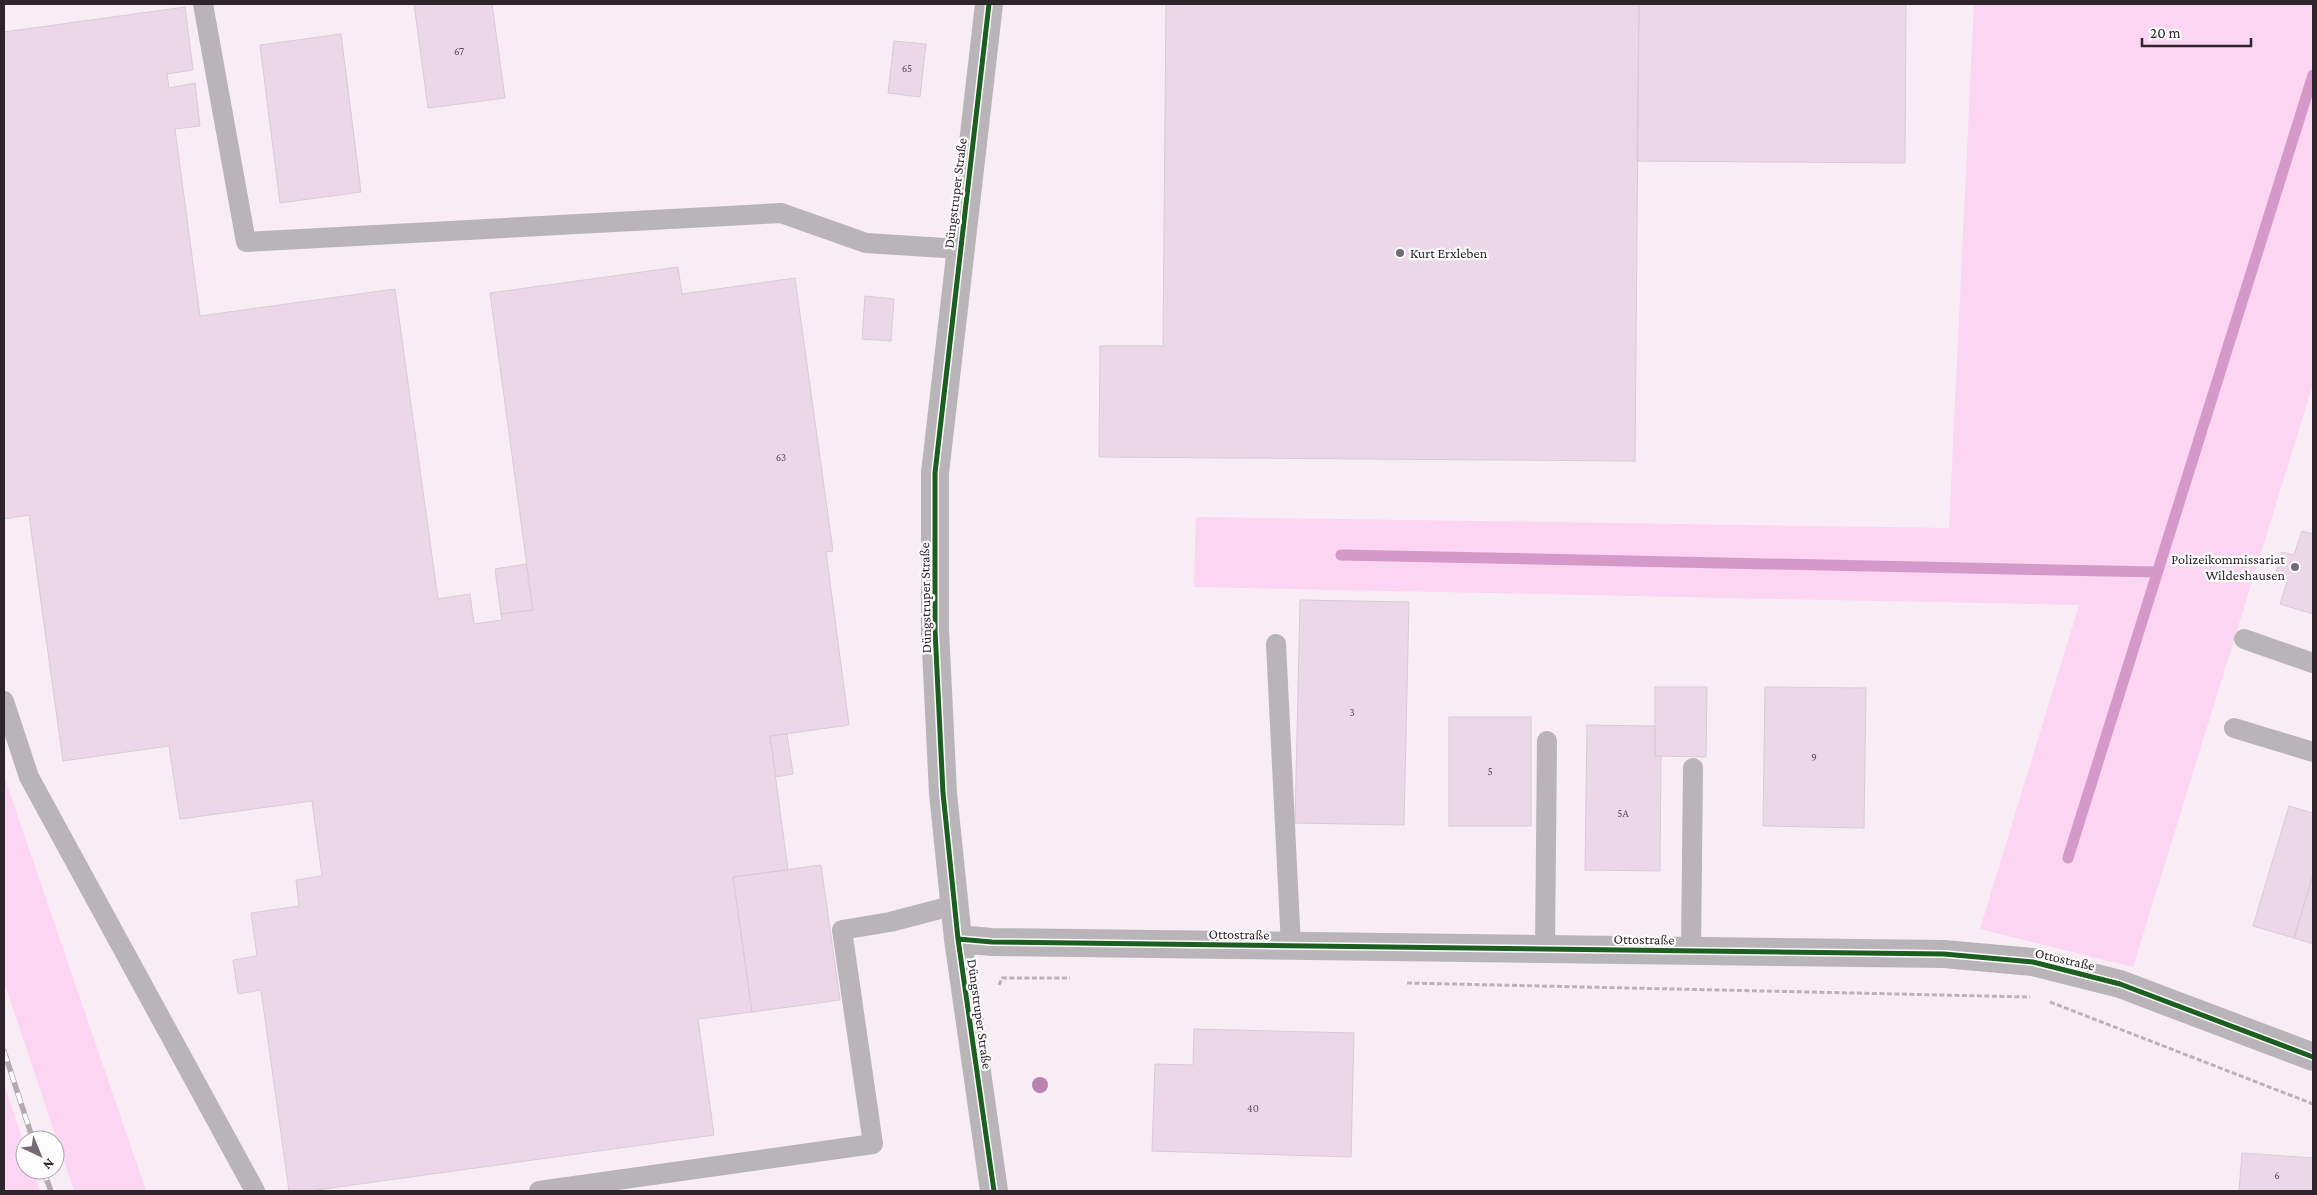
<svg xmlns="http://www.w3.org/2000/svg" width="2317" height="1195" font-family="'Crimson Pro',serif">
<rect width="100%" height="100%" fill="#f8ecf5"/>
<path fill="#fbd5f2" d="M 1974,4 L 2313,4 L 2313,384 L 2133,967 L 1980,929 L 2079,605 L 1194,587 L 1196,517 L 1949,528 Z
M 4,776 L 146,1191 L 74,1191 L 4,982 Z
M 4,1084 L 25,1147 L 25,1170 L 33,1170 L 40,1191 L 4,1191 Z"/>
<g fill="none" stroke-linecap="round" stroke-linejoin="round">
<path stroke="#d499c8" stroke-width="11" d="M 1341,555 L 2157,572
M 2068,858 L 2313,75"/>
</g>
<path fill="#ecd7e8" stroke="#d7ccd4" d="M 414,4 L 492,4 L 505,98 L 428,108 Z
M 1166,4 L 1639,4 L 1635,461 L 1099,457 L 1100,346 L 1163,346 Z
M 1639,4 L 1906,4 L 1905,163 L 1637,161 Z
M 185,7 L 193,70 L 167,74 L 169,88 L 195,83 L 200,126 L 175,129 L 200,316 L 395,289 L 438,599 L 470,594 L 474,624 L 502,620 L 501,614 L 533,610 L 490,293 L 678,267 L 682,294 L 795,278 L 833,551 L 826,552 L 849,725 L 770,736 L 788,870 L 733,877 L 752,1012 L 698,1019 L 714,1135 L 309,1191 L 289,1191 L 261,990 L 238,994 L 233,960 L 257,956 L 251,913 L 299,906 L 296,880 L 322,876 L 312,801 L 180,819 L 169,746 L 63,761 L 29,515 L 4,519 L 4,32 Z
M 341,34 L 361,192 L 280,203 L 260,45 Z
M 894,41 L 926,44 L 920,97 L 888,93 Z
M 865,296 L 894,299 L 891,341 L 862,339 Z
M 2302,531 L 2313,534 L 2313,614 L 2280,604 L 2287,582 L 2274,578 L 2282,552 L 2294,555 Z
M 526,564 L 533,610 L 501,614 L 495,569 Z
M 1300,600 L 1409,602 L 1404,825 L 1295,823 Z
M 1655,687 L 1707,687 L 1706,757 L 1655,756 Z
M 1765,687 L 1866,688 L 1864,828 L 1763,826 Z
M 1449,717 L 1531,717 L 1531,826 L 1449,826 Z
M 1587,725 L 1655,726 L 1655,756 L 1661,756 L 1660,871 L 1585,870 Z
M 787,734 L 793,774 L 776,777 L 770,736 Z
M 2289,806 L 2313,813 L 2313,875 L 2294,938 L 2253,926 Z
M 821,865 L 840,1000 L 752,1012 L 733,877 Z
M 2313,875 L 2313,944 L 2294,938 Z
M 1194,1029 L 1354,1033 L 1351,1157 L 1152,1151 L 1155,1064 L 1193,1065 Z
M 2242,1153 L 2313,1158 L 2313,1191 L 2239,1191 Z"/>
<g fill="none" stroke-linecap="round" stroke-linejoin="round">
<path stroke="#b9b2b8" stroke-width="3" stroke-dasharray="5 2.5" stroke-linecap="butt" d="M 1407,983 L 2030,997
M 999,985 L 1002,978 L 1070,978
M 2050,1002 L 2313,1104"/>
<path stroke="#b8b4b7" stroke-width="20" d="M 203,4 L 246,242 L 781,213 L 866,243 L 960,249
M 2244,639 L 2313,663
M 1276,644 L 1291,946
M 4,701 L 29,777 L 255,1191
M 2234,728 L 2313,752
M 1545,949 L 1547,741
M 1691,951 L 1693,768
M 539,1191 L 873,1144 L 842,930 L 890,922 L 955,905"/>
<path stroke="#b8b4b7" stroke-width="28" d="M 989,4 L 935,473 L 935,630 L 943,793 L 958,939 L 994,1191
M 958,939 L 992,942 L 1944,954 L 2033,962 L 2120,984 L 2313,1057"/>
<g stroke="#b1abae" stroke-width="5.5">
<path id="rail" d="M 4,1051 L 33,1140
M 43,1170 L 51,1191"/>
</g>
<use href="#rail" stroke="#fcfcfc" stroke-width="4" stroke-dasharray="11" stroke-linecap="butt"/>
<g stroke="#fcfcfc" stroke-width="8">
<path id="cycleway" d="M 989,4 L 935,473 L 935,630 L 943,793 L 958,939 L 994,1191
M 958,939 L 992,942 L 1944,954 L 2033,962 L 2120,984 L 2313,1057"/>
</g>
<use href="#cycleway" stroke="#1b5e20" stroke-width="5"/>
</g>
<circle fill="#ba81b1" cx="1040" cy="1085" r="8"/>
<g fill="#756a72" stroke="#fcfcfc" stroke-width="2">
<circle cx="1400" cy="253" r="5"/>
<circle cx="2295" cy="567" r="5"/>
</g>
<g text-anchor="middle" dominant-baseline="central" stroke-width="4.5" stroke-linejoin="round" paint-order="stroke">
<g font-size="11" fill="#5e515a">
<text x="459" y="51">67</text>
<text x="907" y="68">65</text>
<text x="781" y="457">63</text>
<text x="1352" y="712">3</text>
<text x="1814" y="757">9</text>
<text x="1490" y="771">5</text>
<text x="1623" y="813">5A</text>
<text x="1253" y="1108">40</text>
<text x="2277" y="1175">6</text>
</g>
<g font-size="14" fill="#2e242b" stroke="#fcfcfc">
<text transform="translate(955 193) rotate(-83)">Düngstruper Straße</text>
<text transform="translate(925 598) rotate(-91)">Düngstruper Straße</text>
<text transform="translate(1239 934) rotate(1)">Ottostraße</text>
<text transform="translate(1644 939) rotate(1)">Ottostraße</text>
<text transform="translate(2065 959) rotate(13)">Ottostraße</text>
<text transform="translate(980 1014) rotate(82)">Düngstruper Straße</text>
</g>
<g font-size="14" fill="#2e242b" stroke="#fcfcfc" text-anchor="start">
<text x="1410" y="253">Kurt Erxleben</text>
<text x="2285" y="559" text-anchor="end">Polizeikommissariat<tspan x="2285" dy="16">Wildeshausen</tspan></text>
</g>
</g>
<rect width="2317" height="1195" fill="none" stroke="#2e242b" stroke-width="10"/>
<g transform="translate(40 1155) rotate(136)"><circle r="24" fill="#fcfcfc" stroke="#aaa6a8"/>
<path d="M0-4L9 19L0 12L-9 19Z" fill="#756a72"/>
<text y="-8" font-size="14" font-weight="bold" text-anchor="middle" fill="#2e242b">N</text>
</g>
<path d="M2142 38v8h109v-8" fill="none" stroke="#2e242b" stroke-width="2.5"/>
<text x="2150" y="38" font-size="15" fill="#2e242b" stroke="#fcfcfc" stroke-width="4" paint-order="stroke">20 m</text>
</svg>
